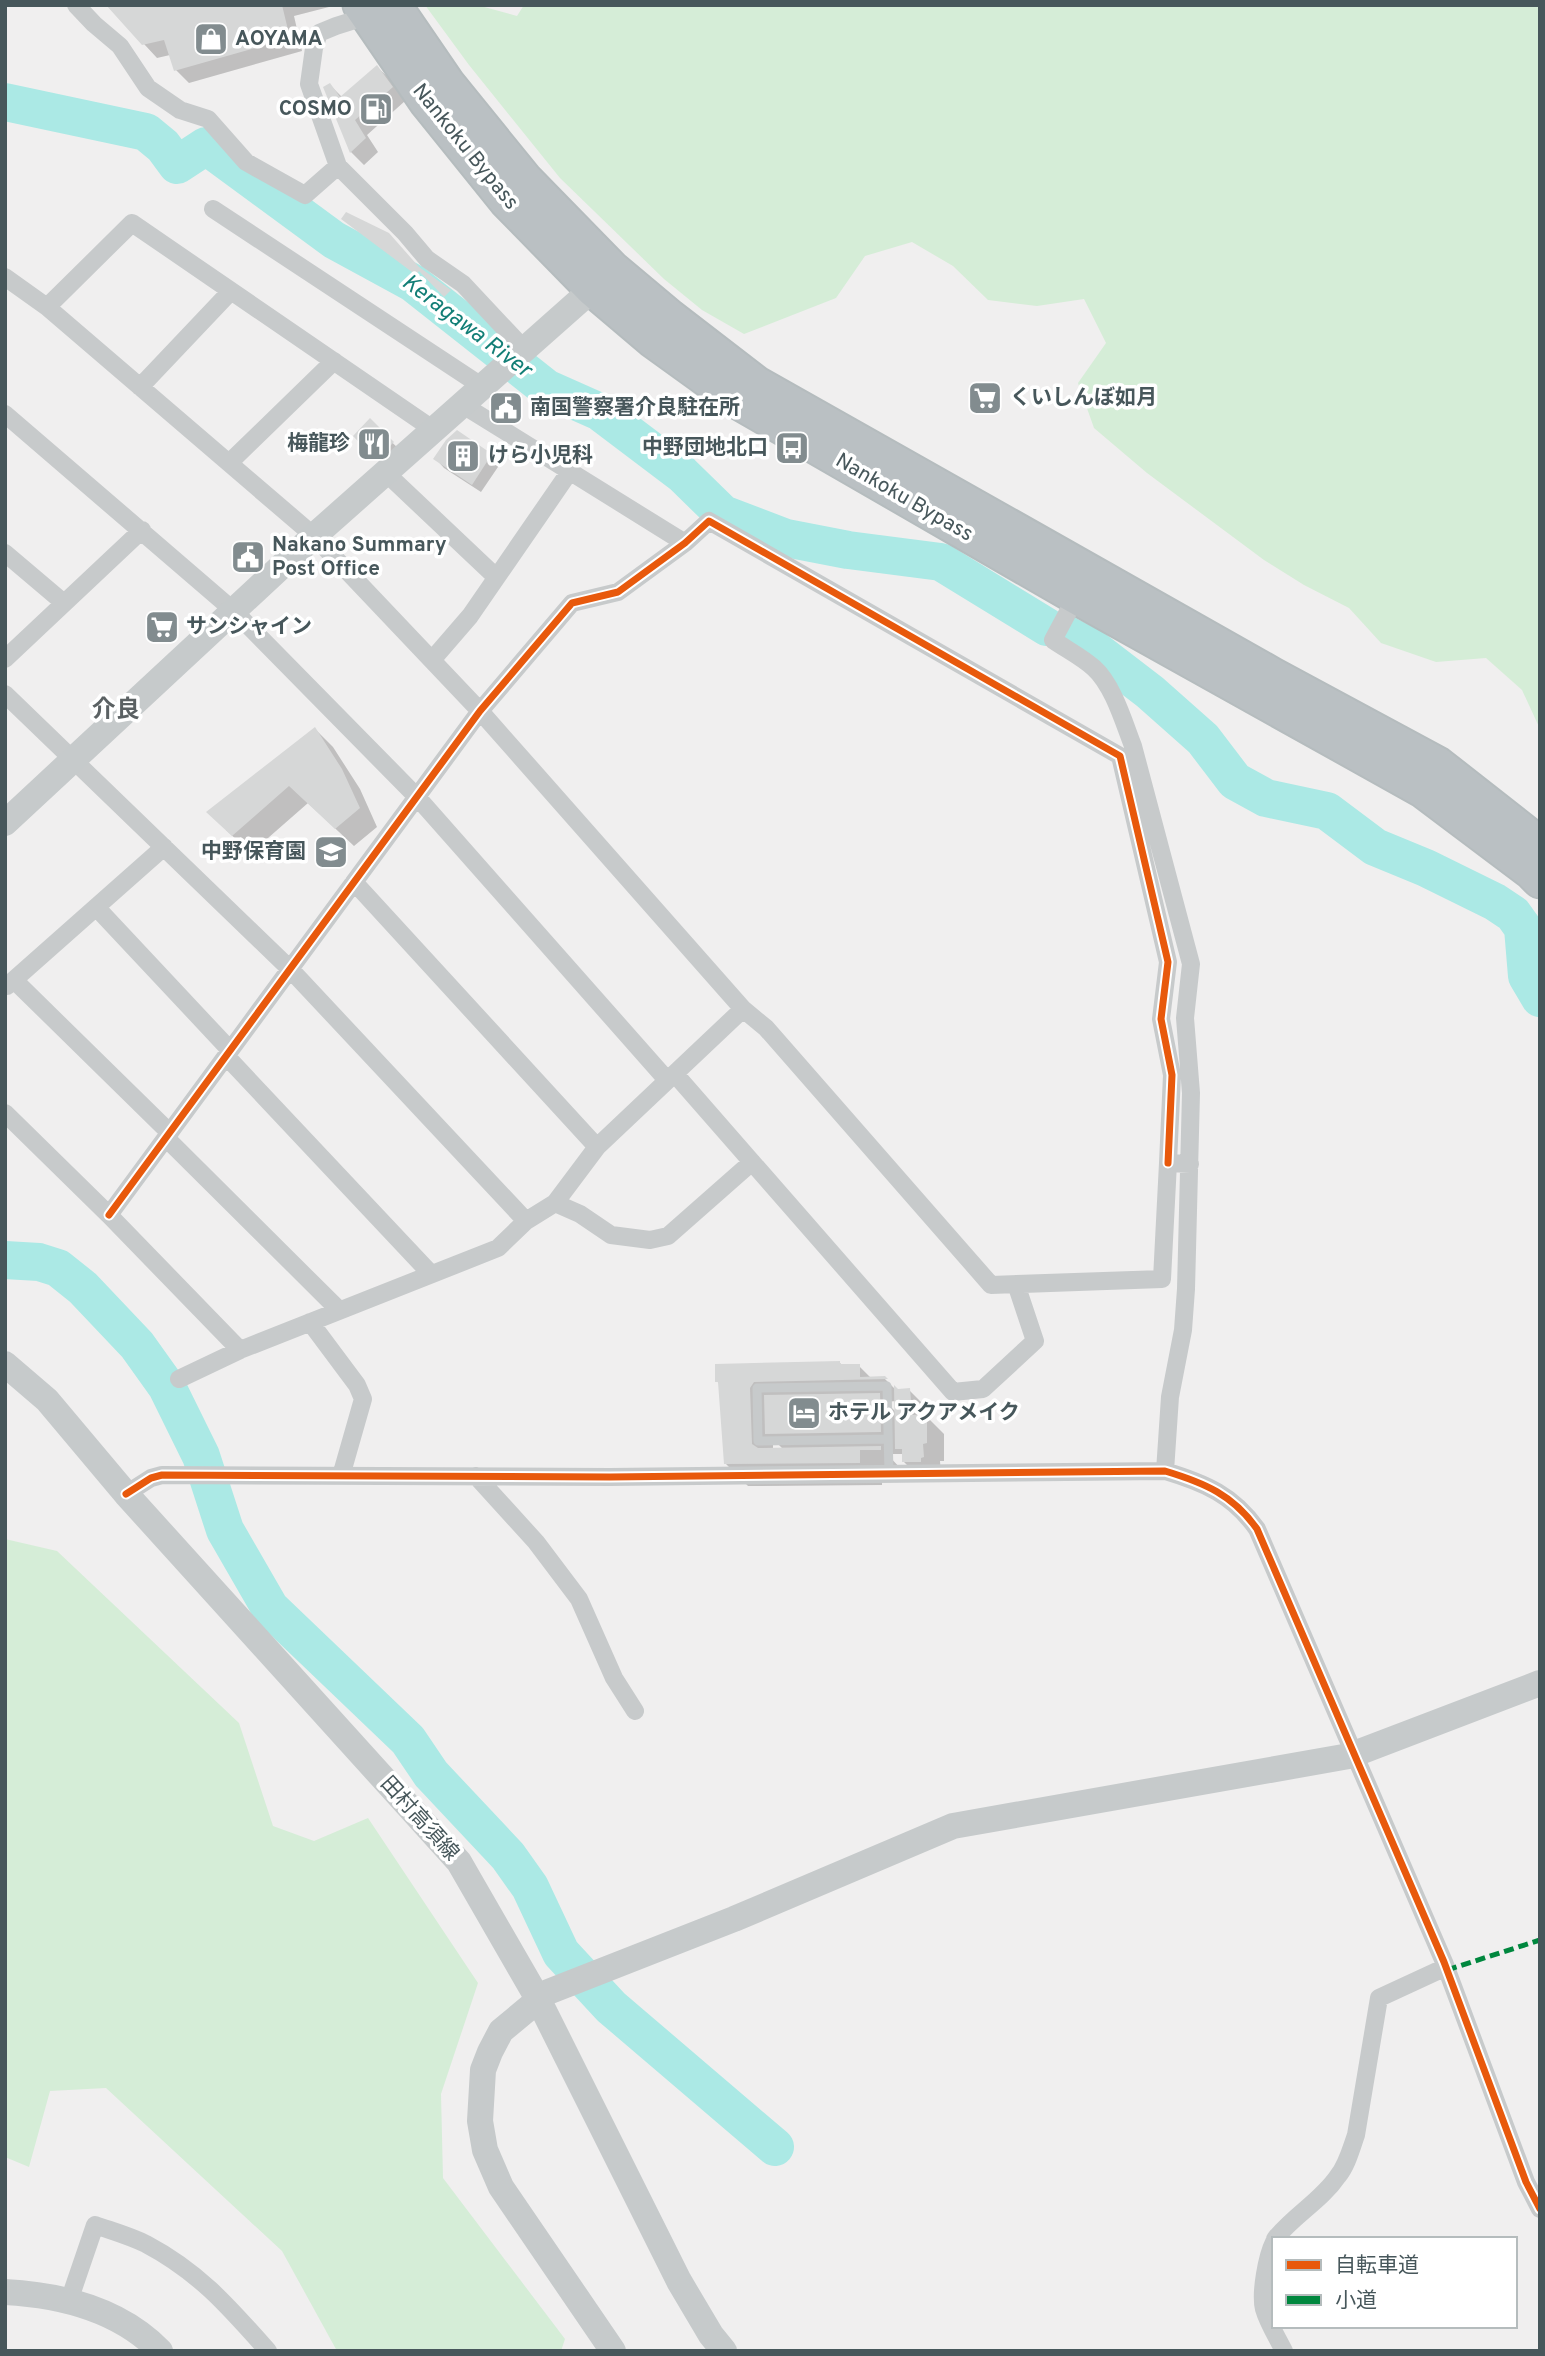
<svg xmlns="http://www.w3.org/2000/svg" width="1545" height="2356" font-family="Overpass,'Noto Sans JP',sans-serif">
<rect width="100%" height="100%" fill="#f0efef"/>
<path fill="#d5edd7" d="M 425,5 L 477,5 L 517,16 L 524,5 L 1540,5 L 1540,729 L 1522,690 L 1486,658 L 1436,662 L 1381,643 L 1349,608 L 1304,585 L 1264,560 L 1147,473 L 1094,428 L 1078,383 L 1106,343 L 1084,299 L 1037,306 L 988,300 L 953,266 L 912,242 L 865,256 L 836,298 L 744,334 L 702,310 L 664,279 L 560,178 L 469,65 Z
M 5,1539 L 57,1551 L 239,1723 L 273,1826 L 314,1841 L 368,1818 L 478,1983 L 441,2094 L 443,2178 L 565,2339 L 561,2351 L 337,2351 L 282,2251 L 106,2088 L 50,2091 L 29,2167 L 5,2157 Z"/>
<path fill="#0003" fill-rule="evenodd" d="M 108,5 L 328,5 L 329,7 L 294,16 L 302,51 L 189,83 L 176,70 L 170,55 L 157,58 Z
M 377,67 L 391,80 L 405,101 L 367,135 L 378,152 L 364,165 L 351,152 L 325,87 L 330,85 L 342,97 Z
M 344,219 L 420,270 L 458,299 L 454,304 L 428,278 L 425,282 Z
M 370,421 L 402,452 L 386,467 L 355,436 Z
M 491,455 L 500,464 L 481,492 L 444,468 L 436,459 Z
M 315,729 L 333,747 L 360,789 L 377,827 L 354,846 L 308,803 L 251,853 L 226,830 Z
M 839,1362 L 843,1366 L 859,1366 L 871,1378 L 884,1378 L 897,1391 L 909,1390 L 927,1408 L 928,1418 L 944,1434 L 944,1461 L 940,1461 L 941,1475 L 922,1480 L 904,1462 L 903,1454 L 887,1454 L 903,1471 L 882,1472 L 882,1485 L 748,1486 L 726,1464 L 720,1385 L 717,1381 ZM 896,1401 L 896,1412 L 886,1402 ZM 773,1439 L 782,1448 L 773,1448 Z"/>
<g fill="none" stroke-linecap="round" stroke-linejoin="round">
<path stroke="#abe9e5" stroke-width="38" d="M 5,102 L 146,132 L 163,146 L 177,165 L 206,146 L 334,240 L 413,283 L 546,388 L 600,412 L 682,474 L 723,514 L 786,538 L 848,550 L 941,562 L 1047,627
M 1065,634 L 1094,649 L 1150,692 L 1203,739 L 1235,781 L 1266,798 L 1327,811 L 1375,847 L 1426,868 L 1495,902 L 1513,914 L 1523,928 L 1527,976 L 1540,998
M 5,1260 L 39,1262 L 58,1268 L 83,1288 L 137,1345 L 167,1387 L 201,1456 L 225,1530 L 270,1608 L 408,1740 L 431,1774 L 508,1856 L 530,1887 L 561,1953 L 611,2007 L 775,2147"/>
</g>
<path fill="#d6d7d7" d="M 106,5 L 282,5 L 290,38 L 174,71 L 164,40 L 142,45 Z
M 377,65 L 393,87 L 355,120 L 366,138 L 350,153 L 323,87 L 330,83 L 340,97 Z
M 346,212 L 389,233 L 419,267 L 451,290 L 444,297 L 419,271 L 416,275 L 341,219 Z
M 370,418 L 394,442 L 376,460 L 353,436 Z
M 457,430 L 492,454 L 472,485 L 433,459 L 446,440 Z
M 315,727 L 342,769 L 360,808 L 335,829 L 289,786 L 232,836 L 206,812 Z
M 840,1361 L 840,1364 L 860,1364 L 860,1377 L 885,1376 L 888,1379 L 754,1382 L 750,1388 L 752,1444 L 758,1448 L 881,1446 L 881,1450 L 860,1450 L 860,1463 L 724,1464 L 718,1382 L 715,1382 L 715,1364 Z
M 894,1385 L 898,1389 L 910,1388 L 912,1415 L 927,1414 L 927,1443 L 923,1444 L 924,1457 L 921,1458 L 921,1462 L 902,1462 L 902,1449 L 895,1449 Z
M 880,1393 L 881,1432 L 765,1434 L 764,1395 Z"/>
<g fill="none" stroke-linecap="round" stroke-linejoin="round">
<g stroke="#b5bcbe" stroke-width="37">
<path id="highway" d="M 360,5 L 427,103 L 506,201 L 593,290 L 652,340 L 738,402 L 1076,597 L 1422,790 L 1531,872 L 1540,881
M 394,5 L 448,84 L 525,179 L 613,269 L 669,316 L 756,383 L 1273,675 L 1438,764 L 1540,844"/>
</g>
<path stroke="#c7cacb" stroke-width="9" d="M 888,1439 L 758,1441 L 757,1388 L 887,1386 L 889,1474"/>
<path stroke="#c7cacb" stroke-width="18" d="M 76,5 L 94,24 L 120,46 L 148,88 L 180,110 L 208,119 L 246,162 L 305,195 L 338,166
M 374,14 L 336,26 L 319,33 L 314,48 L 309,84 L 338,166 L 405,233 L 427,259 L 463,284 L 524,349
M 213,209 L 483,387
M 5,277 L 47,307 L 314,536 L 480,711 L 743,1009 L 766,1028 L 991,1285 L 1162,1279 L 1168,1163 L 1190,1164
M 47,307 L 132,223 L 434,430
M 140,387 L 231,291
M 463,405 L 685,543
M 5,414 L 234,611 L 417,797 L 667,1080
M 229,463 L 334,361
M 386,473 L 496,577
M 5,553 L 64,603
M 1076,597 L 1053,640 C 1066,649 1082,657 1094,668 C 1113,685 1124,723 1133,746 L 1191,964 L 1185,1018 L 1191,1093 L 1186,1289 L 1183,1330 L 1170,1397 L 1165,1471
M 5,659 L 142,530
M 432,660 L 470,616 L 570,471
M 5,694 L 290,969 L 526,1221
M 354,882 L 597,1147
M 96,907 L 230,1050
M 14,980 L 170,1133
M 7,986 L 164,847
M 226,1056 L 431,1274
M 675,1074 L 953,1392 L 983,1389 L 1035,1341 L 1016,1284
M 5,1113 L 109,1215 L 240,1350 L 498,1248 L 526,1221 L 555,1203 L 597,1147 L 743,1009
M 166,1138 L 339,1310
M 555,1203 L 580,1214 L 611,1235 L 650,1240 L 668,1236 L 752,1162
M 109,1215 L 480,711 L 572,603 L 618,592 L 685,543 L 709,521 L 1120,756 L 1168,962 L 1161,1019 L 1172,1075 L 1168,1163
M 310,1322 L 357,1385 L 363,1399 L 341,1476
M 179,1379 L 240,1350
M 476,1476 L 536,1542 L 579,1599 L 614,1678 L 635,1711
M 126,1494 L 151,1478 L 162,1475 L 610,1477 L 1165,1471 C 1205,1483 1233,1495 1257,1529 L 1444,1962 L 1526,2182 L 1540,2209
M 1275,2239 C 1294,2215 1321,2201 1338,2176 C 1347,2165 1351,2149 1356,2135 L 1379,1998 L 1446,1967
M 1274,2242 C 1267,2256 1260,2293 1264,2309 C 1268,2323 1277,2337 1284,2351
M 69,2301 L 95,2225 C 112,2231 130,2236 146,2244 C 199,2272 229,2307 268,2351"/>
<path stroke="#c6cacb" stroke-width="26" d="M 5,823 L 314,536 L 605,278
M 5,1364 L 47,1400 L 126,1494 L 459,1862 L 538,1999 L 679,2281 L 711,2335 L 724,2351
M 5,2292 C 61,2295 120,2310 160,2351
M 613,2351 L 501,2187 L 485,2150 L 480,2121 L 483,2070 L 490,2052 L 501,2031 L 548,1992 L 734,1919 L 953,1826 L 1349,1756 L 1540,1683"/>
<use href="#highway" stroke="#bac0c3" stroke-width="33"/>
<path stroke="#00873e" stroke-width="5" stroke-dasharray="10 5" stroke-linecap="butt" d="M 1447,1970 L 1540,1940"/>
<g stroke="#fff" stroke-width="11">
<path id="cycleway" d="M 109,1215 L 480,711 L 572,603 L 618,592 L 685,543 L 709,521 L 1120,756 L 1168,962 L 1161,1019 L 1172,1075 L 1168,1163
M 126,1494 L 151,1478 L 162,1475 L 610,1477 L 1165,1471 C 1205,1483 1233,1495 1257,1529 L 1444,1962 L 1526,2182 L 1540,2209"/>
</g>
<use href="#cycleway" stroke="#e8590c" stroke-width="7"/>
</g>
<defs>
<g id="shop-square" transform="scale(1.75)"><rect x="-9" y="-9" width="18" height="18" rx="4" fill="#828c8f" stroke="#fff"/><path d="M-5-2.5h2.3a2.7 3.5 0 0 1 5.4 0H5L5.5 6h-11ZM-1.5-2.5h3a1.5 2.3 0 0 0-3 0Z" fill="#fff"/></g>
<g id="fuel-square" transform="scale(1.75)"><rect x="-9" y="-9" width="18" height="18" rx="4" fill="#828c8f" stroke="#fff"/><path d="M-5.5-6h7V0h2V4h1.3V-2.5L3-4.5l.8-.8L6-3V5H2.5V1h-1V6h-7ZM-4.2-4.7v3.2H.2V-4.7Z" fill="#fff"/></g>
<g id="supermarket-square" transform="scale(1.75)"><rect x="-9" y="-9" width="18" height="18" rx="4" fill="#828c8f" stroke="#fff"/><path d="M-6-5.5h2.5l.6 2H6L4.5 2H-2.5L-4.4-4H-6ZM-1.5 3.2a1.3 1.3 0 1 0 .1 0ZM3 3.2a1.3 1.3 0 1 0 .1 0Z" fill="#fff"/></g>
<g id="civic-square" transform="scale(1.75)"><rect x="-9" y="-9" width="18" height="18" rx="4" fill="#828c8f" stroke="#fff"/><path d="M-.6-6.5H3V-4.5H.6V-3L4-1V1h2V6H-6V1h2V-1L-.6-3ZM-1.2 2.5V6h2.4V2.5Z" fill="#fff"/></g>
<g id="restaurant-square" transform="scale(1.75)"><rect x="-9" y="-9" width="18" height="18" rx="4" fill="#828c8f" stroke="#fff"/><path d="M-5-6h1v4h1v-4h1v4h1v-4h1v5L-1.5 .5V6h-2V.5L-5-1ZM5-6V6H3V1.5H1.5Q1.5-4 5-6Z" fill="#fff"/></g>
<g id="bus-square" transform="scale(1.75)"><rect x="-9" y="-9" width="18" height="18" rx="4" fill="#828c8f" stroke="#fff"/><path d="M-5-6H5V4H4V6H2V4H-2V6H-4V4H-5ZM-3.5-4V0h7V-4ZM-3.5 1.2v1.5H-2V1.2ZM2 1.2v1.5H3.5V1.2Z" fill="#fff"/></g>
<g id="building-square" transform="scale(1.75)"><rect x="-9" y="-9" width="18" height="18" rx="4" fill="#828c8f" stroke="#fff"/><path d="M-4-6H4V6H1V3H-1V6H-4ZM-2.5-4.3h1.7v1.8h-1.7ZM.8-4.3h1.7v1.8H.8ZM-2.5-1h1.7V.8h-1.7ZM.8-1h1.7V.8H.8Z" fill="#fff"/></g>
<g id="school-square" transform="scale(1.75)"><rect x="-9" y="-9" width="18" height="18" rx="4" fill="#828c8f" stroke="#fff"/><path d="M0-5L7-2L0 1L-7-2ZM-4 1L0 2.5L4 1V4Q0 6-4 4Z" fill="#fff"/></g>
<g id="hotel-square" transform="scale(1.75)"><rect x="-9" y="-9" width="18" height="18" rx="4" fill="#828c8f" stroke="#fff"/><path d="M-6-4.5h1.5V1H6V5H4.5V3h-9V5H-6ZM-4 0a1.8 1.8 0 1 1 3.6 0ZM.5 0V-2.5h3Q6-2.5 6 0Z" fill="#fff"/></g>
</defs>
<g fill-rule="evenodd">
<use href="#shop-square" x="211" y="39"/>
<use href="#fuel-square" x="376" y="109"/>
<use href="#supermarket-square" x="985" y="398"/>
<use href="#civic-square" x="506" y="408"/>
<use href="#restaurant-square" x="374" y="444"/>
<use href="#bus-square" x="792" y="448"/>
<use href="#building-square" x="463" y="456"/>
<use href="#civic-square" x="248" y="557"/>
<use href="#supermarket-square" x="162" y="627"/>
<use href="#school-square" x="331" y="852"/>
<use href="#hotel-square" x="804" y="1413"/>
</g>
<g text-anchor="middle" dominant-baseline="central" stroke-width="7" stroke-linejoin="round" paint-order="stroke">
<g font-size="21" font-weight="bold" fill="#47575b" stroke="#fff" text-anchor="start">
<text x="235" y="39">AOYAMA</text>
<text x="352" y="109" text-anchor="end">COSMO</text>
<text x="1010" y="398">くいしんぼ如月</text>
<text x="530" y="408">南国警察署介良駐在所</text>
<text x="350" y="444" text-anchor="end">梅龍珍</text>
<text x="768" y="448" text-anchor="end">中野団地北口</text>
<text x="488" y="456">けら小児科</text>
<text x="272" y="545">Nakano Summary<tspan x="272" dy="24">Post Office</tspan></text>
<text x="186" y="627">サンシャイン</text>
<text x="306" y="852" text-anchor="end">中野保育園</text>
<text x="828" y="1413">ホテル アクアメイク</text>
</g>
<g font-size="21" fill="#47575b" stroke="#fff">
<text transform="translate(465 147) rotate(51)">Nankoku Bypass</text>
<text transform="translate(904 498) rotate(30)">Nankoku Bypass</text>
<text transform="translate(419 1819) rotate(48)">田村高須線</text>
</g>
<g font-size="23" font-style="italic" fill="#127e76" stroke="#fff">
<text transform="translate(466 327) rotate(37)">Keragawa River</text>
</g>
<g font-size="24" font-weight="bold" fill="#5b6163" stroke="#fff">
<text x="116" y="711">介良</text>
</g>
</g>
<rect width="1545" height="2356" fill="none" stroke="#47575b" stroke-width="14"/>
<rect x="1272" y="2237" width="245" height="91" fill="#ffffff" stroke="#b5bcbd" stroke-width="2"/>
<rect x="1286" y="2260" width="35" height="10" fill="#e8590c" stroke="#b5bcbd" stroke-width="2"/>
<text x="1335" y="2272" font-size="21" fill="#47575b">自転車道</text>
<rect x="1286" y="2295" width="35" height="10" fill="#00873e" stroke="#b5bcbd" stroke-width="2"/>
<text x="1335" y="2307" font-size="21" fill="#47575b">小道</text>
</svg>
